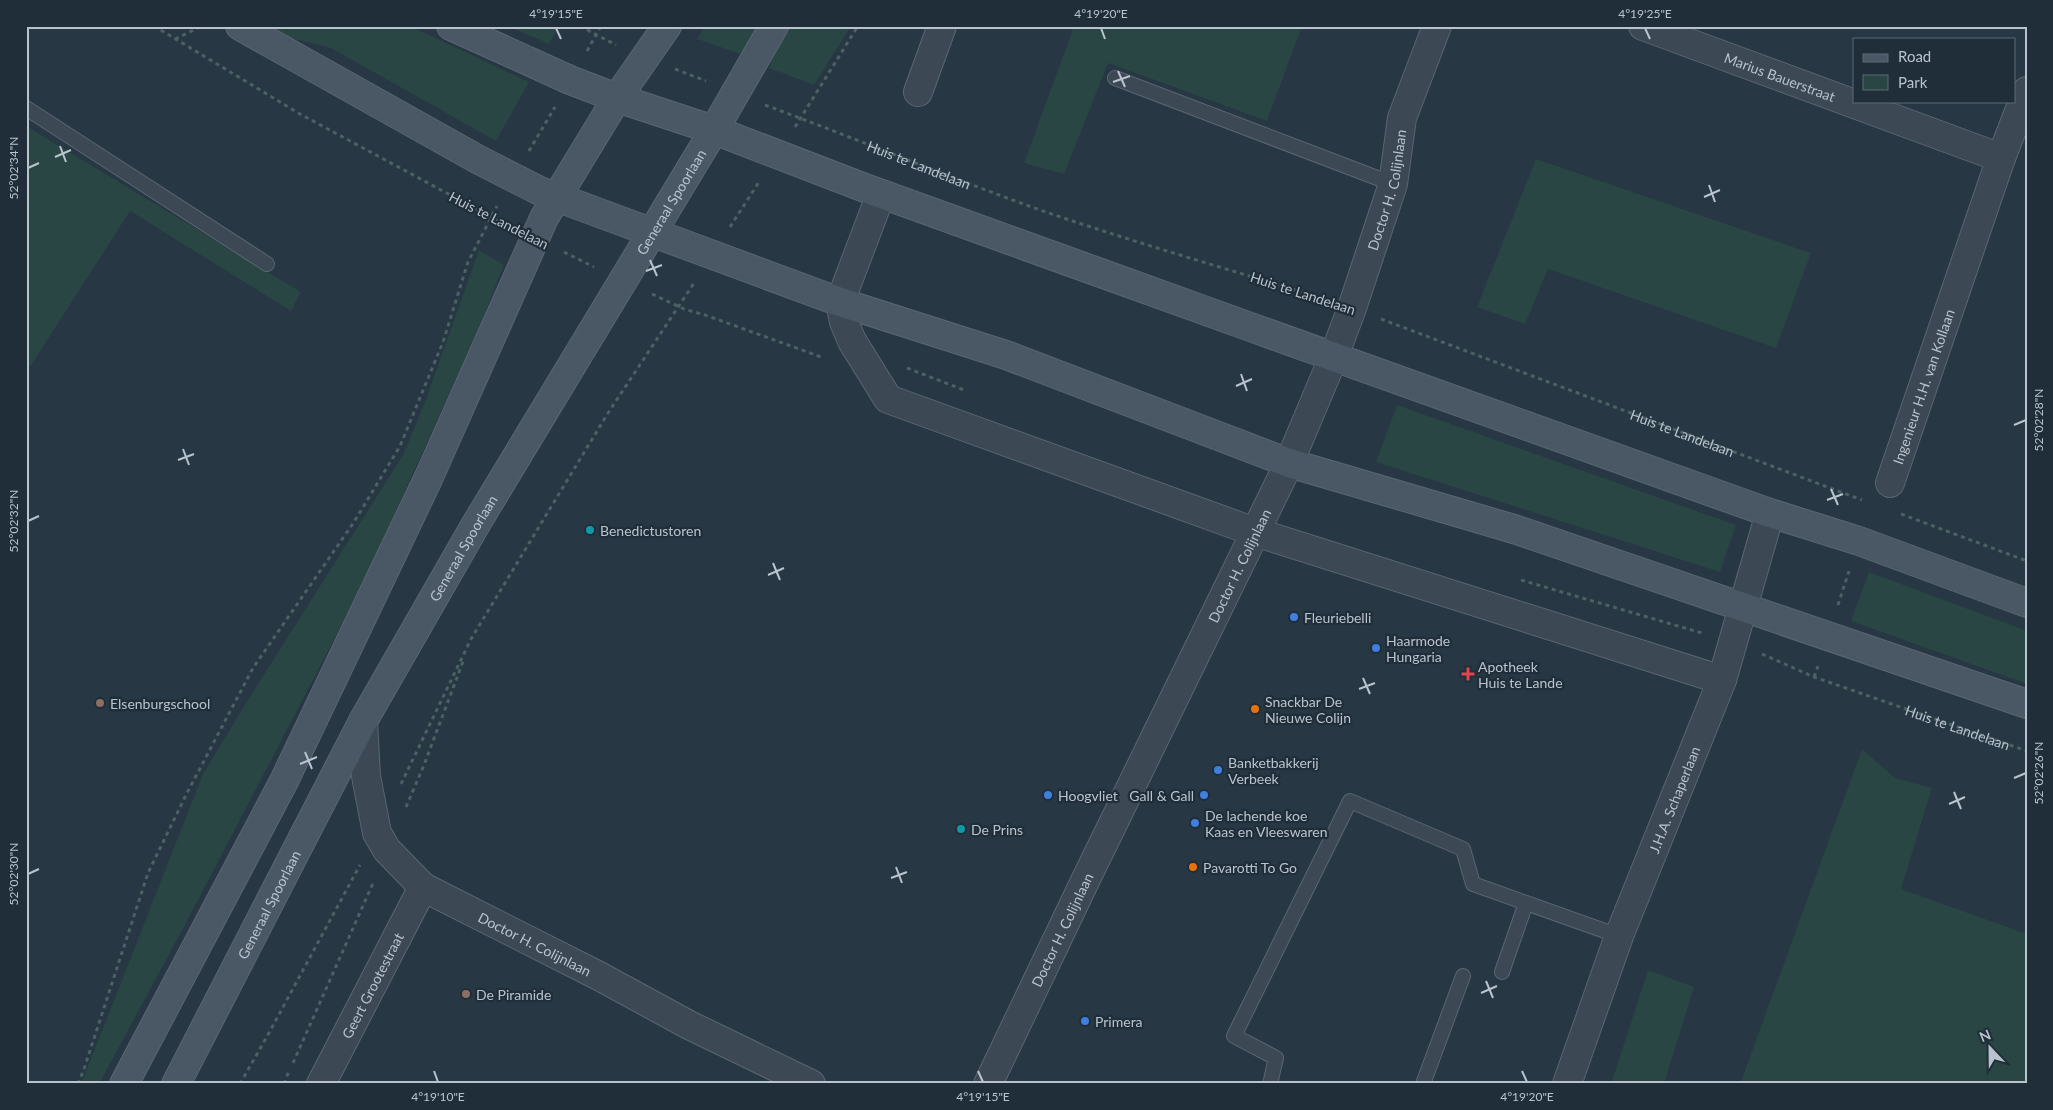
<svg xmlns="http://www.w3.org/2000/svg" width="2053" height="1110" font-family="Lato,sans-serif">
<rect width="100%" height="100%" fill="#273744"/>
<path fill="#294544" d="M 270,26 L 410,26 L 529,82 L 496,141 L 331,48 L 291,38 Z
M 508,26 L 559,26 L 549,44 Z
M 705,26 L 764,26 L 746,56 L 697,39 Z
M 785,26 L 851,26 L 814,85 L 769,68 Z
M 1074,26 L 1302,26 L 1267,121 L 1108,63 L 1064,174 L 1024,163 Z
M 26,126 L 301,292 L 291,311 L 130,211 L 30,367 L 26,361 Z
M 1536,159 L 1811,253 L 1776,348 L 1548,269 L 1525,324 L 1477,307 Z
M 479,250 L 504,265 L 478,330 L 360,590 L 186,923 L 99,1084 L 81,1084 L 203,774 L 246,703 L 403,455 L 425,402 Z
M 1397,405 L 1736,525 L 1720,572 L 1376,462 Z
M 1869,572 L 2027,631 L 2027,684 L 1851,621 Z
M 1862,749 L 1895,778 L 1932,788 L 1901,889 L 2027,934 L 2027,1084 L 1740,1084 Z
M 1648,970 L 1694,987 L 1664,1084 L 1611,1084 Z"/>
<g fill="none" stroke-linecap="round" stroke-linejoin="round">
<g stroke="#5a6671" stroke-width="16">
<path id="lane" d="M 1115,78 L 1393,184
M 26,108 L 267,264
M 1502,972 L 1526,903
M 1270,1084 L 1276,1058 L 1234,1036 L 1350,801 L 1463,849 L 1473,884 L 1619,936
M 1423,1084 L 1463,976"/>
</g>
<g stroke="#5a6671" stroke-width="30">
<g id="street">
<path id="s4" d="M 1643,26 L 2001,158"/>
<path d="M 918,92 L 942,26"/>
<path d="M 881,194 L 840,302 L 844,322 L 852,341 L 888,399 L 1255,532 L 1722,680"/>
<path id="s5" d="M 1890,483 L 2001,158 L 2027,91"/>
<path id="s6" d="M 363,721 L 366,776 L 377,833 L 387,850 L 423,887 L 599,976 L 689,1025 L 811,1084"/>
<path id="s7" d="M 321,1084 L 423,887"/>
<path id="s8" d="M 988,1084 L 1085,881 L 1289,463 L 1334,356 L 1352,308 L 1393,184 L 1402,118 L 1437,26"/>
<path id="s9" d="M 1567,1084 L 1619,936 L 1722,680 L 1770,513"/>
</g>
</g>
<g stroke="#5a6671" stroke-width="30">
<g id="secondary">
<path d="M 240,26 L 479,160 L 540,191 L 840,302 L 1006,355 L 1289,463 L 1514,529 L 2027,704"/>
<path d="M 451,26 L 570,80 L 617,98 L 714,130 L 865,188 L 1256,329 L 1770,513 L 1859,541 L 2027,603"/>
<path d="M 124,1084 L 284,781 L 428,479 L 544,218 L 617,98 L 667,26"/>
<path id="s10" d="M 176,1084 L 363,721 L 476,524 L 714,130 L 774,26"/>
</g>
</g>
<g stroke="#4a6262" stroke-width="3" stroke-dasharray="4 4" stroke-linecap="butt">
<path d="M 154,26 L 300,114 L 506,225"/>
<path d="M 580,26 L 616,45"/>
<path d="M 175,39 L 200,27"/>
<path d="M 587,51 L 601,26"/>
<path d="M 675,69 L 706,81"/>
<path id="s1" d="M 765,105 C 857,139 948,177 1040,210 C 1133,242 1228,269 1321,298"/>
<path d="M 795,127 L 858,26"/>
<path d="M 529,151 L 555,107"/>
<path d="M 730,227 L 759,182"/>
<path d="M 564,252 L 594,267"/>
<path d="M 652,294 L 684,309 L 708,316 L 824,358"/>
<path id="s2" d="M 1381,319 L 1862,500"/>
<path d="M 907,368 L 964,390"/>
<path d="M 1901,514 L 2027,561"/>
<path d="M 1521,580 L 1702,633"/>
<path d="M 1838,605 L 1849,571"/>
<path id="s3" d="M 1762,654 L 1814,677 L 2027,751"/>
<path d="M 1814,677 L 1818,666"/>
<path d="M 401,784 L 471,639 L 608,413 L 694,283"/>
<path d="M 406,807 L 424,765 L 464,659"/>
<path d="M 293,1063 L 374,881"/>
<path d="M 78,1084 L 84,1069 L 148,873 L 187,793 L 253,668 L 354,522 L 400,446 L 443,342 L 468,262 L 497,206"/>
<path d="M 240,1084 L 270,1031 L 360,865"/>
<path d="M 284,1084 L 289,1071"/>
</g>
<use href="#lane" stroke="#3c4853" stroke-width="14"/>
<use href="#street" stroke="#3c4853" stroke-width="28"/>
<use href="#secondary" stroke="#4a5866" stroke-width="28"/>
</g>
<path fill="none" stroke="#b9c3cd" stroke-width="2" d="M 556,28 L 561,39M 1101,28 L 1105,39M 1645,28 L 1650,39M 1118,71 L 1125,87M 1113,82 L 1130,76M 60,146 L 66,162M 55,157 L 71,150M 28,168 L 39,163M 1709,185 L 1715,202M 1704,197 L 1720,190M 650,260 L 657,276M 646,271 L 662,265M 1241,374 L 1247,391M 1236,386 L 1252,379M 2014,425 L 2026,420M 183,449 L 189,465M 178,460 L 194,454M 1831,489 L 1838,505M 1827,500 L 1843,494M 28,521 L 39,516M 773,563 L 780,580M 768,575 L 784,568M 1363,678 L 1370,694M 1359,689 L 1375,683M 305,752 L 312,769M 300,764 L 317,757M 2014,778 L 2026,773M 1954,792 L 1961,809M 1949,804 L 1965,797M 896,867 L 902,883M 28,874 L 39,869M 891,878 L 907,872M 1486,981 L 1493,998M 1481,993 L 1497,986M 434,1071 L 438,1082M 978,1071 L 983,1082M 1522,1071 L 1527,1082"/>
<g fill="#0f9aa8" stroke="#202e39" stroke-width="2">
<circle cx="590" cy="530" r="5"/>
<circle cx="961" cy="829" r="5"/>
</g>
<g fill="#3f7fe0" stroke="#202e39" stroke-width="2">
<circle cx="1294" cy="617" r="5"/>
<circle cx="1376" cy="648" r="5"/>
<circle cx="1218" cy="770" r="5"/>
<circle cx="1048" cy="795" r="5"/>
<circle cx="1204" cy="795" r="5"/>
<circle cx="1195" cy="823" r="5"/>
<circle cx="1085" cy="1021" r="5"/>
</g>
<path fill="#e0444e" stroke="#202e39" stroke-width="2" d="M1465.5 666.5h5v5h5v5h-5v5h-5v-5h-5v-5h5z"/>
<g fill="#8d6e63" stroke="#202e39" stroke-width="2">
<circle cx="100" cy="703" r="5"/>
<circle cx="466" cy="994" r="5"/>
</g>
<g fill="#e8710a" stroke="#202e39" stroke-width="2">
<circle cx="1255" cy="709" r="5"/>
<circle cx="1193" cy="867" r="5"/>
</g>
<g text-anchor="middle" dominant-baseline="central" stroke-width="4.5" stroke-linejoin="round" paint-order="stroke">
<g font-size="14" fill="#b9c3cd" stroke="#202e39">
<text stroke="none"><textPath href="#s4" startOffset="146">Marius Bauerstraat</textPath></text>
<text stroke="none"><textPath href="#s1" startOffset="165">Huis te Landelaan</textPath></text>
<text stroke="none"><textPath href="#s8" startOffset="981">Doctor H. Colijnlaan</textPath></text>
<text stroke="none"><textPath href="#s10" startOffset="1012">Generaal Spoorlaan</textPath></text>
<text transform="translate(499 220) rotate(27)">Huis te Landelaan</text>
<text transform="translate(1303 293) rotate(18)">Huis te Landelaan</text>
<text stroke="none"><textPath href="#s5" startOffset="102">Ingenieur H.H. van Kollaan</textPath></text>
<text stroke="none"><textPath href="#s2" startOffset="322">Huis te Landelaan</textPath></text>
<text stroke="none"><textPath href="#s10" startOffset="608">Generaal Spoorlaan</textPath></text>
<text stroke="none"><textPath href="#s8" startOffset="576">Doctor H. Colijnlaan</textPath></text>
<text stroke="none"><textPath href="#s3" startOffset="209">Huis te Landelaan</textPath></text>
<text stroke="none"><textPath href="#s9" startOffset="304">J.H.A. Schaperlaan</textPath></text>
<text stroke="none"><textPath href="#s10" startOffset="202">Generaal Spoorlaan</textPath></text>
<text stroke="none"><textPath href="#s8" startOffset="171">Doctor H. Colijnlaan</textPath></text>
<text stroke="none"><textPath href="#s6" startOffset="310">Doctor H. Colijnlaan</textPath></text>
<text stroke="none"><textPath href="#s7" startOffset="111">Geert Grootestraat</textPath></text>
</g>
<g font-size="14" fill="#b9c3cd" stroke="#202e39" text-anchor="start">
<text x="600" y="530">Benedictustoren</text>
<text x="1304" y="617">Fleuriebelli</text>
<text x="1386" y="640">Haarmode<tspan x="1386" dy="16">Hungaria</tspan></text>
<text x="1478" y="666">Apotheek<tspan x="1478" dy="16">Huis te Lande</tspan></text>
<text x="1265" y="701">Snackbar De<tspan x="1265" dy="16">Nieuwe Colijn</tspan></text>
<text x="110" y="703">Elsenburgschool</text>
<text x="1228" y="762">Banketbakkerij<tspan x="1228" dy="16">Verbeek</tspan></text>
<text x="1058" y="795">Hoogvliet</text>
<text x="1194" y="795" text-anchor="end">Gall &amp; Gall</text>
<text x="1205" y="815">De lachende koe<tspan x="1205" dy="16">Kaas en Vleeswaren</tspan></text>
<text x="971" y="829">De Prins</text>
<text x="1203" y="867">Pavarotti To Go</text>
<text x="476" y="994">De Piramide</text>
<text x="1095" y="1021">Primera</text>
</g>
</g>
<rect width="2053" height="1110" fill="none" stroke="#202e39" stroke-width="55"/>
<rect x="1853" y="38" width="162" height="65" fill="#202e39" stroke="#5d6a74"/>
<rect x="1863" y="54" width="25" height="8" fill="#4a5866" stroke="#5d6a74"/>
<text x="1898" y="62" font-size="15" fill="#b9c3cd">Road</text>
<rect x="1863" y="75" width="25" height="15" fill="#294544" stroke="#5d6a74"/>
<text x="1898" y="88" font-size="15" fill="#b9c3cd">Park</text>
<g transform="translate(1990 1048) rotate(338)" stroke="#202e39" stroke-width="4" paint-order="stroke">
<path d="M0-4L9 19L0 12L-9 19Z" fill="#b9c3cd"/>
<text y="-8" font-size="14" font-weight="bold" text-anchor="middle" fill="#b9c3cd">N</text>
</g>
<rect x="28" y="28" width="1998" height="1054" fill="none" stroke="#b9c3cd" stroke-width="2"/>
<g font-size="12" text-anchor="middle" fill="#b9c3cd">
<text x="556" y="18">4°19'15"E</text>
<text x="1101" y="18">4°19'20"E</text>
<text x="1645" y="18">4°19'25"E</text>
<text transform="translate(14 168) rotate(-90)" y="4">52°02'34"N</text>
<text transform="translate(2039 420) rotate(-90)" y="4">52°02'28"N</text>
<text transform="translate(14 521) rotate(-90)" y="4">52°02'32"N</text>
<text transform="translate(2039 773) rotate(-90)" y="4">52°02'26"N</text>
<text transform="translate(14 874) rotate(-90)" y="4">52°02'30"N</text>
<text x="438" y="1101">4°19'10"E</text>
<text x="983" y="1101">4°19'15"E</text>
<text x="1527" y="1101">4°19'20"E</text>
</g>
</svg>
